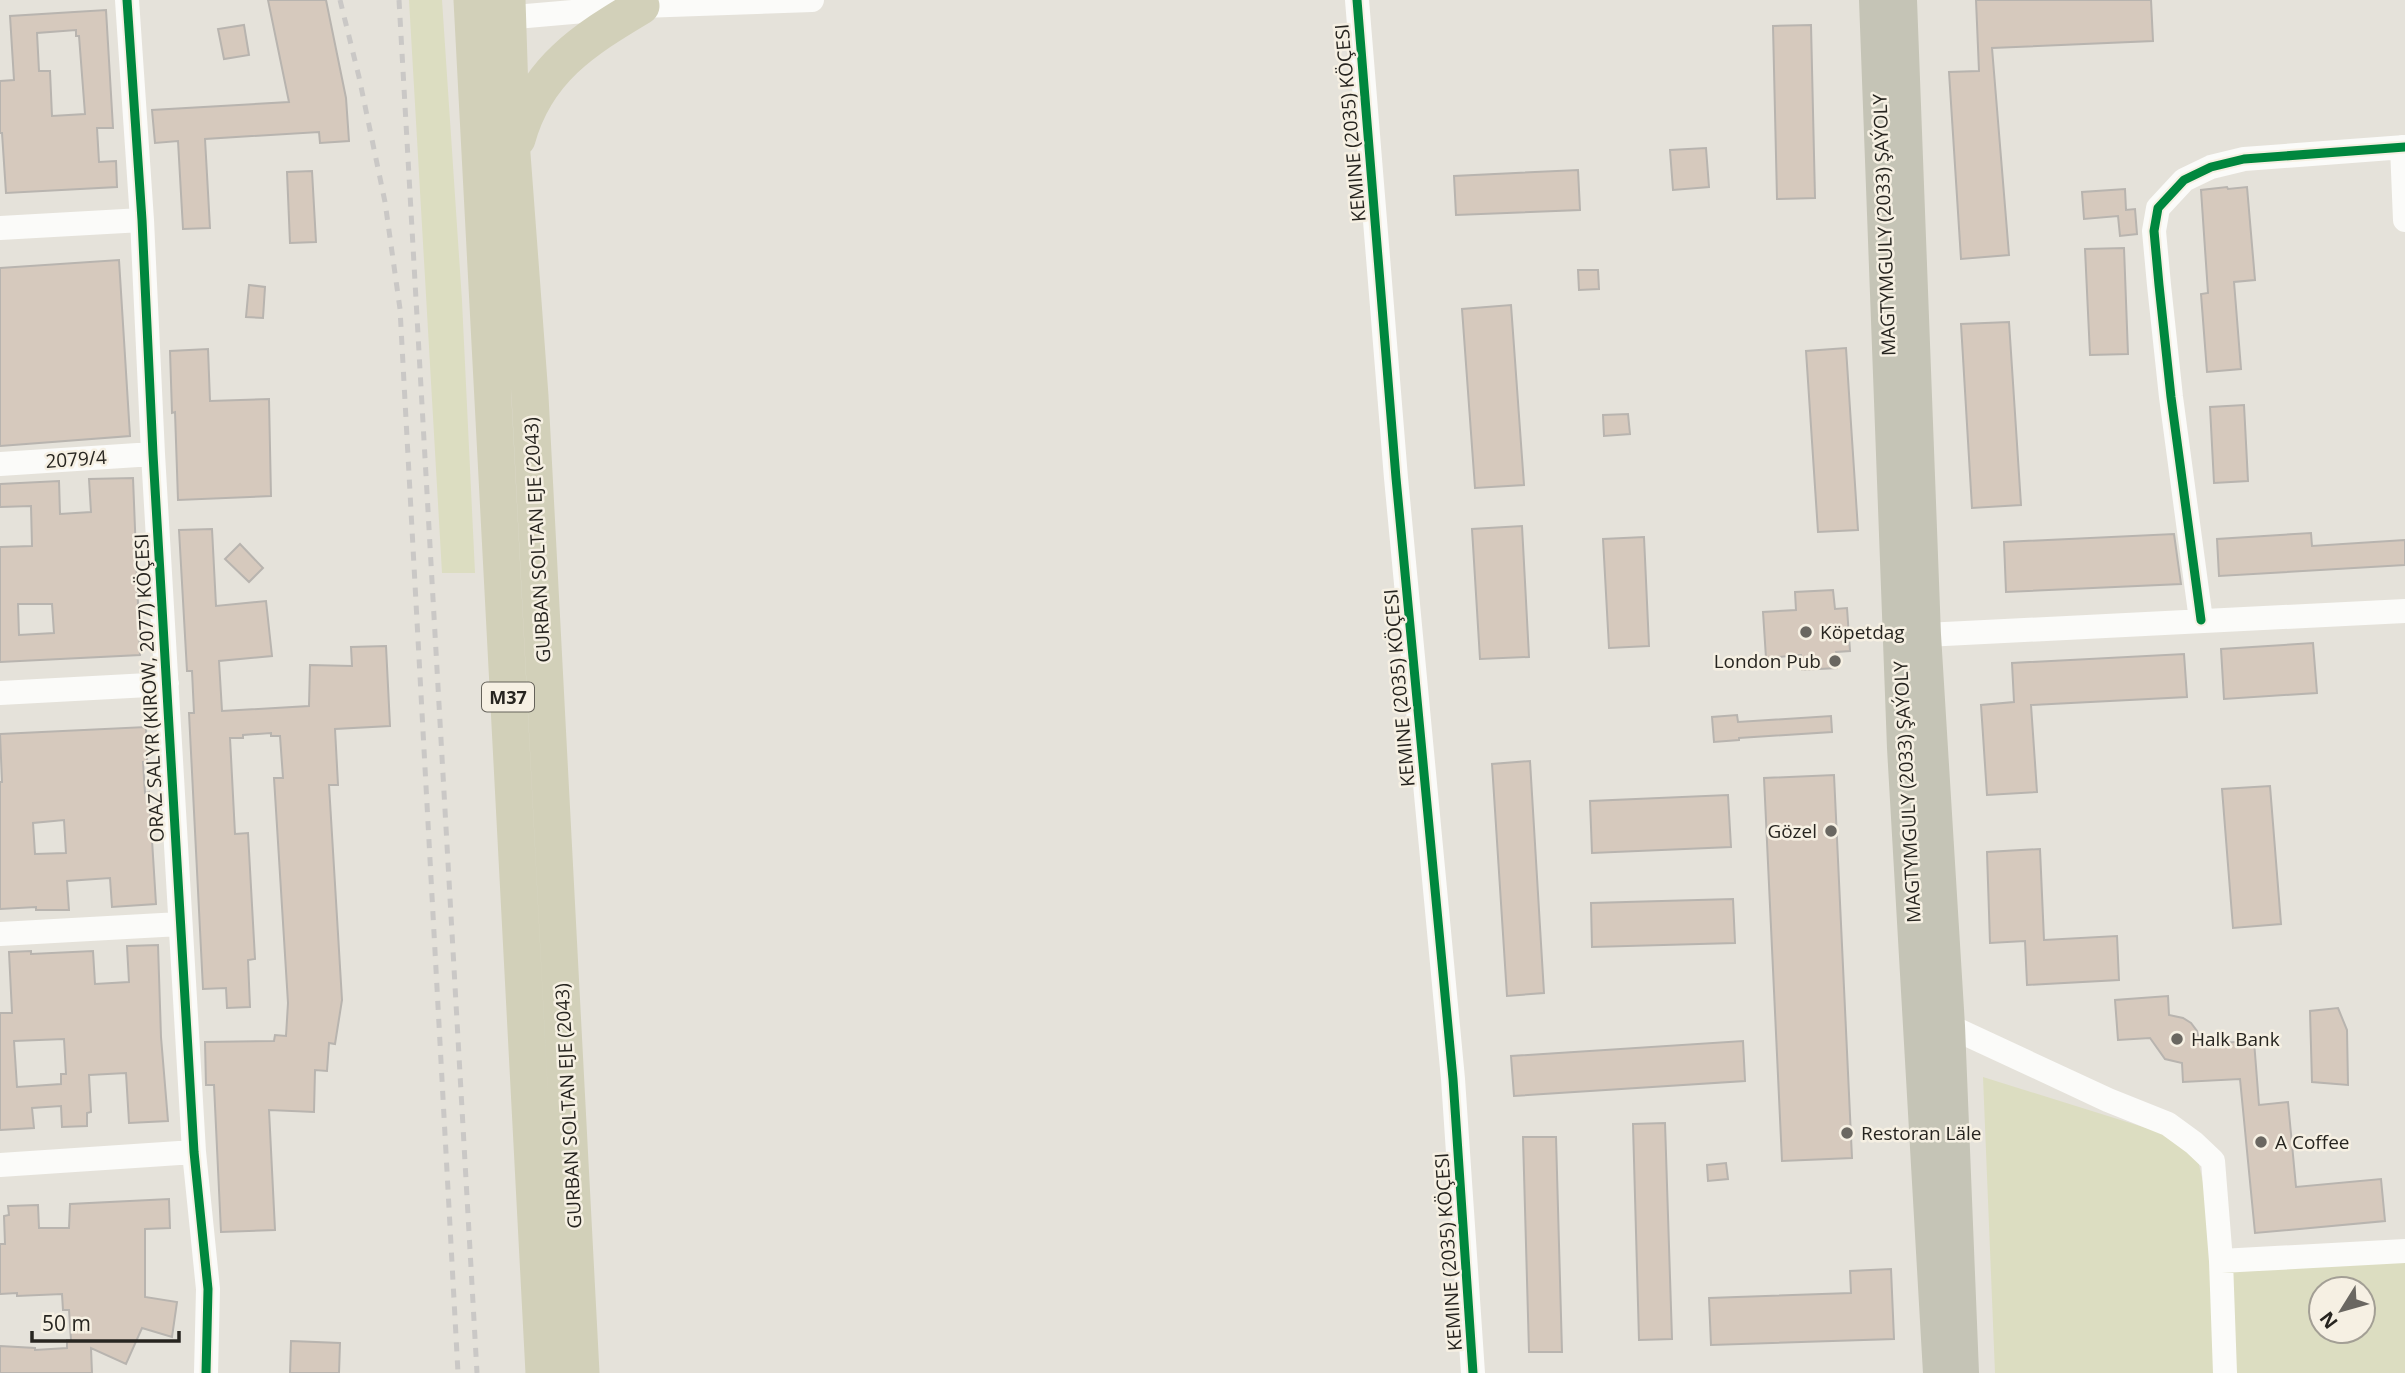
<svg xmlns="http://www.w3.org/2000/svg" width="2405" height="1373" font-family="'Open Sans',sans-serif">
<rect width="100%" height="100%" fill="#e5e2da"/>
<path fill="#dcddc1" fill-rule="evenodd" d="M 409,0 L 442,0 L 462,301 L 475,573 L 442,573 Z
M 1983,1077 L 2194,1143 L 2221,1261 L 2405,1259 L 2405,1373 L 1995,1373 ZM 2321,1289 L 2363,1289 L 2363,1331 L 2321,1331 Z"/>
<path fill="#d6c9bd" stroke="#b8b4af" stroke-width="2" fill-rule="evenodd" d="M 268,0 L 326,0 L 346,98 L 349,141 L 320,143 L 319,132 L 205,139 L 210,228 L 183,229 L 178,141 L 155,143 L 152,110 L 289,102 Z
M 1976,0 L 2151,0 L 2153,41 L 1992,48 L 2009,255 L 1961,259 L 1949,72 L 1979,71 Z
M 106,10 L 113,128 L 97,128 L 99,162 L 116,161 L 117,187 L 6,193 L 2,133 L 0,133 L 0,81 L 14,80 L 10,16 ZM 76,30 L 76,36 L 79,36 L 85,114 L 52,116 L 50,71 L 39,71 L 37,33 Z
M 244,25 L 249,55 L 224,59 L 218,29 Z
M 1811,25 L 1815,198 L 1777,199 L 1773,26 Z
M 1706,148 L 1709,187 L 1673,190 L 1670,150 Z
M 1578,170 L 1580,210 L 1456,215 L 1454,176 Z
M 312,171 L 316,242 L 290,243 L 287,172 Z
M 2227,187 L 2228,189 L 2247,187 L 2255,280 L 2234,282 L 2241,369 L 2207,372 L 2201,294 L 2208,293 L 2201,190 Z
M 2125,189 L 2126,210 L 2135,209 L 2137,234 L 2120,236 L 2118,216 L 2084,219 L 2082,192 Z
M 2124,248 L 2128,354 L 2090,355 L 2085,249 Z
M 119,260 L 130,436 L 0,446 L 0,268 Z
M 1578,270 L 1598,270 L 1599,289 L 1579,290 Z
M 249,285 L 265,287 L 263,318 L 246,317 Z
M 1511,305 L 1524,485 L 1475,488 L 1462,309 Z
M 2009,322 L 2021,505 L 1972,508 L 1961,324 Z
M 1846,348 L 1858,530 L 1818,532 L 1806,351 Z
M 208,349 L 210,401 L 269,399 L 271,496 L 178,500 L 175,412 L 172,413 L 170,351 Z
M 2244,405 L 2248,481 L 2214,483 L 2210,407 Z
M 1628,414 L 1630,434 L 1604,436 L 1603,415 Z
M 133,478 L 140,655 L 0,662 L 0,547 L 32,546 L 31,506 L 0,507 L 0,484 L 59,481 L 60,514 L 91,512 L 89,479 ZM 18,604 L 52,604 L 54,633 L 19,635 Z
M 1522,526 L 1529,657 L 1480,659 L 1472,529 Z
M 212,529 L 216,606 L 266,601 L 272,656 L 219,661 L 222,711 L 309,706 L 310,665 L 352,666 L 351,647 L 386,646 L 390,726 L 335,729 L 338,785 L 329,785 L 342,1000 L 335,1044 L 329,1043 L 327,1071 L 315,1070 L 314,1112 L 269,1110 L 275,1230 L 221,1232 L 214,1085 L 206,1085 L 205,1042 L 274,1041 L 275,1035 L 286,1036 L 288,1003 L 274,778 L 283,778 L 280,736 L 271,736 L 271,733 L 243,735 L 243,738 L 230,738 L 235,834 L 248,833 L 255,959 L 248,960 L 250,1007 L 227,1008 L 226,988 L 203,989 L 189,713 L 194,713 L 192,671 L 187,671 L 179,530 Z
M 2311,533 L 2312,546 L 2405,540 L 2405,565 L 2219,576 L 2217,539 Z
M 2174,534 L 2181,584 L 2006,592 L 2004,542 Z
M 1644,537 L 1649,646 L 1609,648 L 1603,539 Z
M 240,544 L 263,568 L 249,582 L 225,559 Z
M 1833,590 L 1835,609 L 1847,608 L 1850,651 L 1836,652 L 1837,668 L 1802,670 L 1801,655 L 1766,658 L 1763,612 L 1796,610 L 1795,592 Z
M 2313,643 L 2317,693 L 2224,699 L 2221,649 Z
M 2184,654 L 2187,697 L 2031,705 L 2037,792 L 1987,795 L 1981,705 L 2014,702 L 2012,663 Z
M 1737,715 L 1738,722 L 1831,716 L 1832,732 L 1739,738 L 1739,740 L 1714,742 L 1712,717 Z
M 146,727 L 147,762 L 143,762 L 145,793 L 149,792 L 156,904 L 112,907 L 110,878 L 67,881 L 69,910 L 36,910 L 36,907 L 0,909 L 0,782 L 2,782 L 0,734 ZM 64,820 L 66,853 L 35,854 L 33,823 Z
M 1530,761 L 1544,993 L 1507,996 L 1492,764 Z
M 1834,775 L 1852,1158 L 1782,1161 L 1764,778 Z
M 2270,786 L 2281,924 L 2233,928 L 2222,789 Z
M 1728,795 L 1731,847 L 1592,853 L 1590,801 Z
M 2040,849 L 2044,940 L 2117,936 L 2119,980 L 2027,985 L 2025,941 L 1990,943 L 1987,852 Z
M 1733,899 L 1735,943 L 1592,947 L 1591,903 Z
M 158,945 L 161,1037 L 168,1121 L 129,1123 L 126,1073 L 89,1075 L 91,1112 L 87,1113 L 87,1126 L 62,1127 L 61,1106 L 32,1108 L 34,1128 L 0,1130 L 0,1013 L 12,1013 L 9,952 L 31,951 L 31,954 L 93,951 L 95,984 L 129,982 L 127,946 ZM 64,1039 L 66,1074 L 61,1074 L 61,1084 L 17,1087 L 14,1041 Z
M 2168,996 L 2169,1015 L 2183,1018 L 2191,1023 L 2197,1031 L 2200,1044 L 2254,1041 L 2259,1105 L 2288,1102 L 2296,1187 L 2381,1179 L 2385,1221 L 2255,1233 L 2240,1079 L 2183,1082 L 2182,1063 L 2165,1059 L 2150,1038 L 2118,1040 L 2115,1000 Z
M 2338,1008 L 2347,1030 L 2348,1085 L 2312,1082 L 2310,1011 Z
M 1743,1041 L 1745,1081 L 1514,1096 L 1511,1056 Z
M 1665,1123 L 1672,1339 L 1639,1340 L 1633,1124 Z
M 1523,1137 L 1556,1137 L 1562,1352 L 1529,1352 Z
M 1726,1163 L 1728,1179 L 1708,1181 L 1707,1165 Z
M 169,1199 L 170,1228 L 145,1229 L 145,1297 L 177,1302 L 172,1337 L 142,1328 L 126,1364 L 91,1348 L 92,1373 L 0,1373 L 0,1346 L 35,1348 L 35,1350 L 67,1348 L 67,1340 L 71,1340 L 69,1310 L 63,1310 L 62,1294 L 17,1296 L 17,1293 L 0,1294 L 0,1244 L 5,1244 L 4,1216 L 9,1215 L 8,1206 L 38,1205 L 39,1228 L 69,1228 L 70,1204 Z
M 1891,1269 L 1894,1339 L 1711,1345 L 1709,1298 L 1851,1293 L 1850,1271 Z
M 291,1341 L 340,1343 L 339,1373 L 290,1373 Z"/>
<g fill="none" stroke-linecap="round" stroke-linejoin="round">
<path stroke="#fbfbf9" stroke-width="24" d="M 127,0 L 142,220 L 153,454 L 194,1152 L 208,1289 L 206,1373
M 1357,0 L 1396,478 L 1453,1079 L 1473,1373
M 492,19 L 641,6 L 812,0
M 2402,147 L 2405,220
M 0,228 L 142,220
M 0,464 L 153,454
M 2201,620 L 2171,397 L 2159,285 L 2154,231 L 2158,208 L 2184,180 L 2211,167 L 2244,159 L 2405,147
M 1925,635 L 2405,611
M 0,693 L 167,684
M 0,934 L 180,924
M 1949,1026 L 2108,1100 L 2168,1124 L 2194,1143 L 2213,1161 L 2221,1261 L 2225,1373
M 0,1165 L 194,1152
M 2221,1261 L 2405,1251"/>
<path stroke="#c5c4b6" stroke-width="32" d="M 1875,0 L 1903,748 L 1939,1373
M 1901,0 L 1925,635 L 1949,1026 L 1963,1373"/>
<path stroke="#d2d0b9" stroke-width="37" d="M 472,0 L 544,1373
M 507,0 L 512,154 L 530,396 L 581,1373
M 517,139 C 536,70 584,40 641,6"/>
<path stroke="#cac8c6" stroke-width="5" stroke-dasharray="9 9" stroke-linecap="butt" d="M 340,0 L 359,77 L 385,202 L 400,309 L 458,1373
M 399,0 L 477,1373"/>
<g stroke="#f6f0e3" stroke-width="13">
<path id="cycleway" d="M 127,0 L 142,220 L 153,454 L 194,1152 L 208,1289 L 206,1373
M 1357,0 L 1396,478 L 1453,1079 L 1473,1373
M 2201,620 L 2171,397 L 2159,285 L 2154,231 L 2158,208 L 2184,180 L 2211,167 L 2244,159 L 2405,147"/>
</g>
<use href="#cycleway" stroke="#00873e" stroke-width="9"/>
</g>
<g fill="#6a6761" stroke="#f6f0e3" stroke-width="2.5">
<circle cx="1806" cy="632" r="7"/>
<circle cx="1835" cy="661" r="7"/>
<circle cx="1831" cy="831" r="7"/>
<circle cx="2177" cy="1039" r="7"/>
<circle cx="1847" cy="1133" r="7"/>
<circle cx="2261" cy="1142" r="7"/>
</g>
<g text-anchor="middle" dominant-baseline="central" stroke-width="5" stroke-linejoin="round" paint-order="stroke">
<rect fill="#f6f0e3" stroke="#65625a" stroke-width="2" x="482" y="682.5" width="52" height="29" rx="5"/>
<g font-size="18" font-weight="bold" fill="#272520">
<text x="508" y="697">M37</text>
</g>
<g font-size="19" fill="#272520" stroke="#f6f0e3">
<text transform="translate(1350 123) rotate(-95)">KEMINE (2035) KÖÇESI</text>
<text transform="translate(1884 225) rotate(-92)">MAGTYMGULY (2033) ŞAÝOLY</text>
<text transform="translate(76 459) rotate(-4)">2079/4</text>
<text transform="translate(537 540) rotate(-93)">GURBAN SOLTAN EJE (2043)</text>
<text transform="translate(149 688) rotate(-93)">ORAZ SALYR (KIROW, 2077) KÖÇESI</text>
<text transform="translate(1399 688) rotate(-95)">KEMINE (2035) KÖÇESI</text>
<text transform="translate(1907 792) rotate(-93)">MAGTYMGULY (2033) ŞAÝOLY</text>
<text transform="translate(568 1106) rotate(-93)">GURBAN SOLTAN EJE (2043)</text>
<text transform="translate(1448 1252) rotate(-94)">KEMINE (2035) KÖÇESI</text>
</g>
<g font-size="19" fill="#272520" stroke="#f6f0e3" text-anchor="start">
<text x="1820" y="632">Köpetdag</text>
<text x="1821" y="661" text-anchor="end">London Pub</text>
<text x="1817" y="831" text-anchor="end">Gözel</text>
<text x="2191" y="1039">Halk Bank</text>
<text x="1861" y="1133">Restoran Läle</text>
<text x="2275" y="1142">A Coffee</text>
</g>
</g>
<g transform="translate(2342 1310) rotate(233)"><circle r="33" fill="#f6f0e3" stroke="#a39f95" stroke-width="2"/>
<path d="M0-5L12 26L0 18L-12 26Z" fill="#6a6761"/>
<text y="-10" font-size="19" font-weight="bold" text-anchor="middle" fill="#272520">N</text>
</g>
<path d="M32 1331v10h147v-10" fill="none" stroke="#272520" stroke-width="3.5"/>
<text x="42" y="1331" font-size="21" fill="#272520" stroke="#f6f0e3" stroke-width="5" paint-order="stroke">50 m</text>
</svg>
